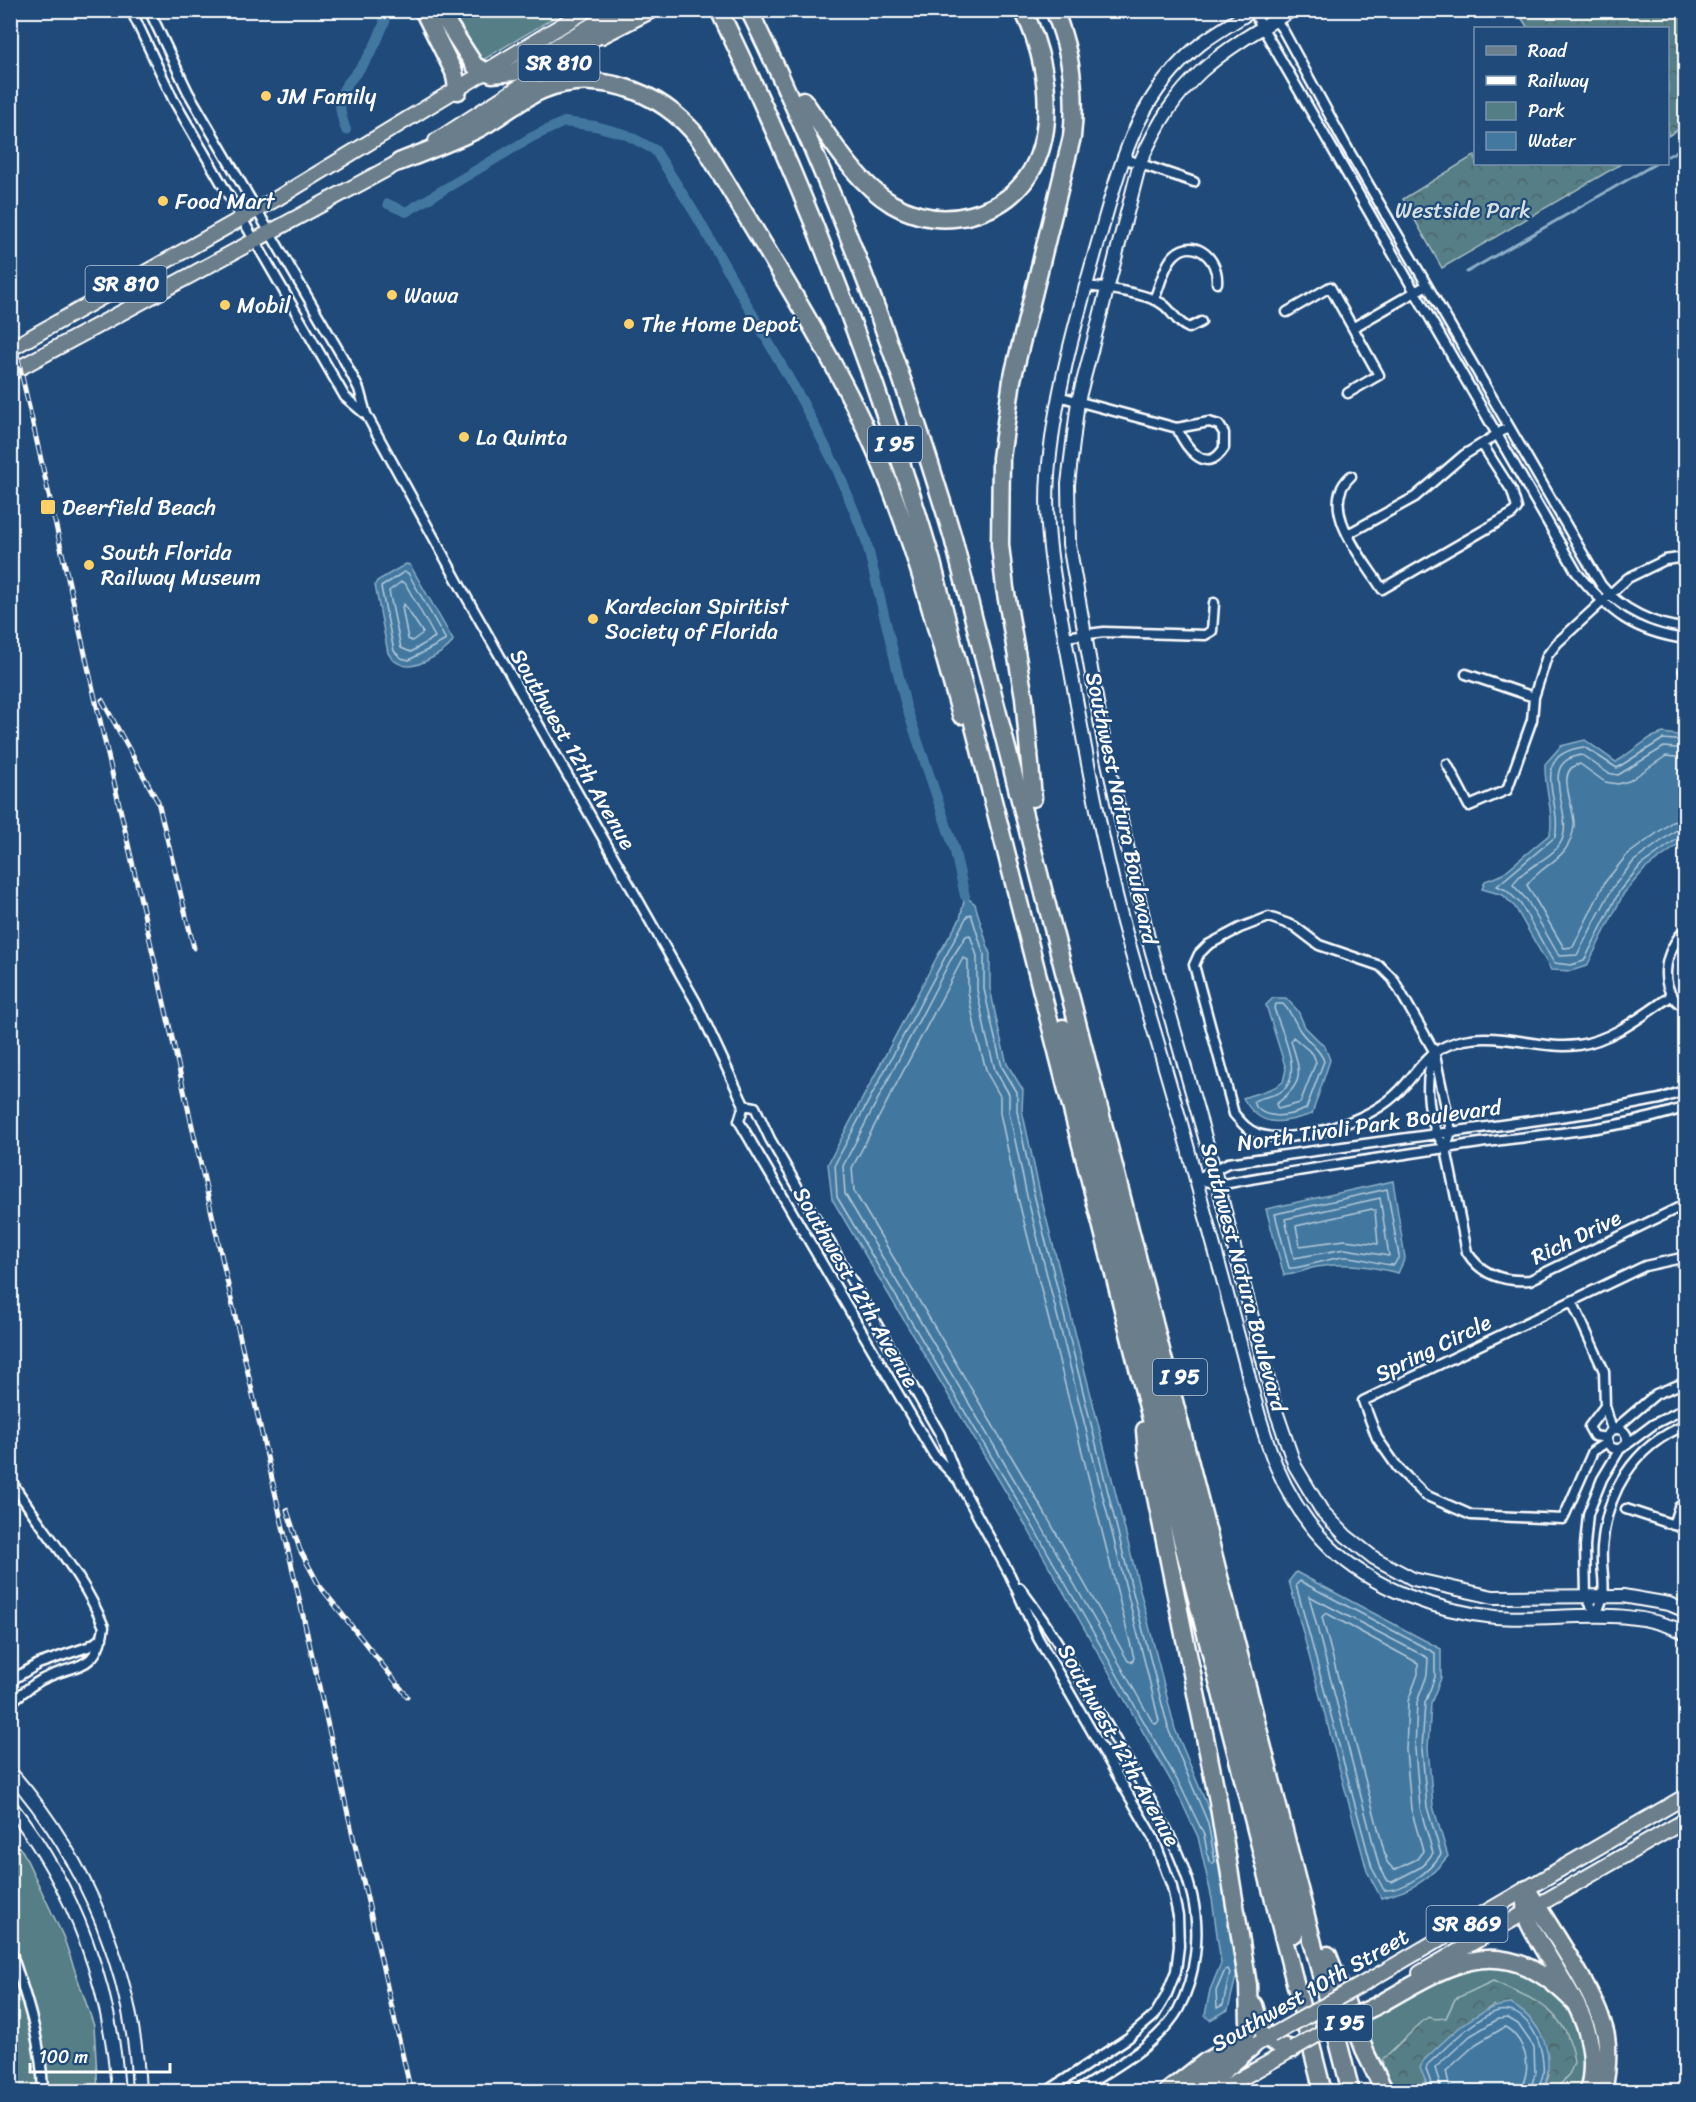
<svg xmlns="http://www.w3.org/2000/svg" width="1696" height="2102" font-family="Sriracha,sans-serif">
<defs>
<pattern id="forest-crowns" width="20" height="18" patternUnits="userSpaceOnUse" patternTransform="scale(1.5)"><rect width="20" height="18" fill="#547e86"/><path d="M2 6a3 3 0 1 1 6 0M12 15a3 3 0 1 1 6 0" fill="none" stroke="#506569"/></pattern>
</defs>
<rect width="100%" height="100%" fill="#1f4a7a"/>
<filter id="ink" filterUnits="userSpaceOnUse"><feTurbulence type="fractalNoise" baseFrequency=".0167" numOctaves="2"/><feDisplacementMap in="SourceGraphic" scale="12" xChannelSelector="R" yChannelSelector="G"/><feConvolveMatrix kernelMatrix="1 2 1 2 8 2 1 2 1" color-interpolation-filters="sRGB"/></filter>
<g filter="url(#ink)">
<path fill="#547e86" stroke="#aabec2" stroke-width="1.5" d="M 445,11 L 565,11 L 478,63 Z
M 10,1837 L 23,1852 L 63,1936 L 94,2026 L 98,2091 L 11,2091 Z
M 1479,1966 L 1513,1968 L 1558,1992 L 1575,2017 L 1586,2058 L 1580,2092 L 1554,2091 L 1569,2075 L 1512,1990 L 1493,1981 L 1455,1999 L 1446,2018 C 1422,2025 1400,2041 1383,2060 L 1384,2067 L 1402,2091 L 1393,2091 L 1367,2038 L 1363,2020 L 1438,1978 Z"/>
<path fill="url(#forest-crowns)" stroke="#aabec2" stroke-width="1.5" d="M 1517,11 L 1685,11 L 1685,125 L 1668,136 L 1668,28 L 1528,28 Z
M 1475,155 L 1476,164 L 1621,164 L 1442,268 L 1403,199 Z
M 1493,1981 C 1536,2001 1568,2009 1574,2063 L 1569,2075 L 1554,2091 L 1543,2091 L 1549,2075 L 1494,2005 L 1462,2026 L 1423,2061 L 1426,2087 L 1430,2091 C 1404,2091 1388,2091 1382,2060 L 1423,2021 L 1430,2017 L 1435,2019 L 1446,2018 L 1455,1999 Z"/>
<path fill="#4378a0" stroke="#8eaec6" stroke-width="1.5" d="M 406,564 L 410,565 L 453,640 C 450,650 420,666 409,666 C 403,666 397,663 392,659 L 388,653 L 375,585 L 377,581 Z
M 1663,733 L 1685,736 L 1685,840 L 1645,869 L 1624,893 L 1587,966 L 1571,971 L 1551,970 L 1515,907 L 1503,895 L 1482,889 L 1485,881 L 1501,875 L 1550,834 C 1554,811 1544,788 1545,764 L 1561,746 L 1585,740 L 1616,762 L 1650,738 Z
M 965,896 L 975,904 L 990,954 L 990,988 L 999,1032 L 1007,1064 L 1023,1090 L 1022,1110 L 1040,1193 L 1175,1729 L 1214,1822 L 1237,1973 L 1228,2010 L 1210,2020 L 1205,2015 L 1210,1990 L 1221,1963 L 1212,1899 L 1198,1837 L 1176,1790 L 1026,1526 L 832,1199 L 828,1164 L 938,955 L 960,919 Z
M 1273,998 L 1286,998 L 1298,1011 L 1305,1027 L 1325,1047 L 1330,1060 L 1312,1114 C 1282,1123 1261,1130 1243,1098 C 1258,1092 1270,1092 1283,1082 L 1286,1069 L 1266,1005 Z
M 1393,1181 L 1405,1258 L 1398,1273 C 1370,1266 1345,1262 1317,1267 C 1305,1269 1297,1275 1284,1275 L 1266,1209 Z
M 1296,1572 L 1441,1649 L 1441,1678 L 1431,1703 L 1428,1748 L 1433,1806 L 1448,1856 C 1429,1880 1411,1891 1381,1898 L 1367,1871 L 1289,1581 Z
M 1511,2004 C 1544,2023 1556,2056 1543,2091 L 1430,2091 L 1420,2068 L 1423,2061 C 1448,2038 1475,2006 1511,2004 Z"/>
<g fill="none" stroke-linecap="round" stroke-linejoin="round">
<path stroke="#b4c9d9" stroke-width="1.5" d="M 404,572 L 408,573 L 446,640 L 409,660 L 401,658 L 394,651 L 381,587 Z
M 401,582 L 405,583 L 435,637 L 411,652 L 401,648 L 389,591 Z
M 404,604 L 423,633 L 412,641 L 408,639 L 402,607 Z
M 1686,741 L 1663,739 L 1617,768 L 1584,747 C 1525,755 1564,802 1555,837 L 1497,886 L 1506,890 L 1520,903 L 1554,963 L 1571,965 L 1584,961 L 1620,890 L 1641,865 L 1680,837 L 1686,835
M 1686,749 L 1664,747 L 1618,775 L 1608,773 L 1582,755 C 1536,761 1572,809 1563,837 C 1557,859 1522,866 1513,885 L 1527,900 L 1559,956 L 1577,955 L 1613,887 L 1634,861 L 1675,831 L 1686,828
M 1686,758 L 1666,756 L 1629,781 L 1618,784 L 1605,782 L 1580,764 C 1553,769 1576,808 1574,826 C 1570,860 1544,862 1527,885 L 1564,948 L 1573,947 L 1605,882 L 1627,855 L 1672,822 L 1686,819
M 971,914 L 984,955 L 984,989 L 994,1034 L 1002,1067 L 1017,1092 L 1017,1111 L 1034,1194 L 1128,1573 L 1169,1731 L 1208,1823 L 1215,1861 L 1213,1864 L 1209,1862 L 1204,1835 L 1181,1787 L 1031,1523 L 837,1197 L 835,1164 L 967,916 Z
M 970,935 L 977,956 L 977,990 L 986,1035 L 995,1070 L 1009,1094 L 1009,1112 L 1027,1196 L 1148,1675 L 1159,1721 L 1156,1724 L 1153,1723 L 1038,1520 L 845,1194 L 843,1166 L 950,961 L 966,936 Z
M 963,958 L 968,960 L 968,992 L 977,1037 L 987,1073 L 1000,1096 L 1000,1113 L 1018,1198 L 1134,1658 L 1132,1662 L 1128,1661 L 1046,1515 L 854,1191 L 852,1168 Z
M 1276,1004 L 1283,1004 C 1291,1012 1294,1020 1299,1029 C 1307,1042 1319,1047 1324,1061 L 1306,1109 C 1290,1116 1263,1122 1253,1102 C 1259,1096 1272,1098 1282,1091 C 1305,1075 1280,1029 1274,1008 Z
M 1293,1037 L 1313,1054 L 1316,1062 L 1300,1103 L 1278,1109 L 1276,1104 C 1305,1083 1301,1072 1291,1041 Z
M 1387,1189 L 1399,1256 L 1394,1265 C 1378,1265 1361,1256 1343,1257 C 1331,1258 1295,1270 1289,1268 L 1275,1214 Z
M 1380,1198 L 1389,1256 L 1345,1249 L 1294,1258 L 1285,1219 Z
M 1372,1209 L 1375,1211 L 1378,1244 L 1345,1240 L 1300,1246 L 1296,1226 Z
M 1300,1581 L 1435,1653 L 1435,1677 L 1425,1703 L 1422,1749 L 1427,1807 L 1441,1854 C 1430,1871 1405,1891 1384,1890 L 1372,1868 L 1296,1585 Z
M 1309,1596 L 1428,1658 L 1427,1675 L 1417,1702 L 1415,1749 L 1420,1808 L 1433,1853 L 1423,1866 L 1392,1882 L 1388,1881 L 1379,1866 Z
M 1326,1613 L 1418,1663 L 1418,1674 L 1408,1701 L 1406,1750 L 1411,1809 L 1423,1851 L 1417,1859 L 1394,1870 L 1387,1862 L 1322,1617 Z
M 1228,1969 L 1230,1973 L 1223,2005 L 1217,2008 L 1216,1991 L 1225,1970 Z
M 1434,2092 L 1426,2069 L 1428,2064 C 1445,2049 1476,2016 1498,2011 C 1529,2005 1546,2049 1543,2074 C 1542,2080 1539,2085 1538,2092
M 1442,2092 L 1435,2068 L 1470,2036 L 1498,2019 L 1508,2018 L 1518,2024 L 1534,2047 L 1535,2073 L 1530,2092
M 1451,2092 L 1446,2071 L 1476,2044 L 1505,2027 C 1520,2035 1529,2056 1526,2073 C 1525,2079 1522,2085 1521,2092"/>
<path stroke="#8eaec6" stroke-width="3" d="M 1668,156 L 1686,146
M 1467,272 L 1655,164"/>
<path stroke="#4378a0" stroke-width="10" d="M 346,130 C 329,84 352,87 371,52 C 377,43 380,32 385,22 L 380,10
M 388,204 L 406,212 L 532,137 L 564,122 L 595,126 L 625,134 L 655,150 L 696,215 L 802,401 L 837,469 L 866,540 L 906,706 L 954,848 L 965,896"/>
<g stroke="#fff" stroke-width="13">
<path id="street" d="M 131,10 L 173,99 L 345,397 L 365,414
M 149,10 L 188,92 L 343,358 L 359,389 L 366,414 L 463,591 L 696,1002 L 744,1105 L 739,1121 L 934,1455 L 958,1480
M 1268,10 L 1283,30 L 1345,144 L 1601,585 C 1620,609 1655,626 1686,628
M 1253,11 L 1577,573 C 1609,612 1634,632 1686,639
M 1123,158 L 1194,182
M 1086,286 C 1105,288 1150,293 1165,306 C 1174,314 1177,323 1189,328 L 1201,322
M 1154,300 C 1159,288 1163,270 1171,259 C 1190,234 1219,256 1217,283
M 1287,312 L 1330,287 L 1379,375 L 1348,393
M 1354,327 L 1427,285
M 1058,396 L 1177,428 L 1209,422 L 1219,425 L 1224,433 L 1224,448 C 1206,477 1185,446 1177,428
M 1351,476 C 1316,507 1364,559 1382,589 L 1512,514 L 1517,508 L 1512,491 L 1482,444
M 1348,534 L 1415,497 L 1464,455 L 1509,427
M 1065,637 L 1104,632 L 1205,635 L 1212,631 L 1214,603
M 1684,671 L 1686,671
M 1466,674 L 1534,697 L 1547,656 L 1557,643 L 1628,578 L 1665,560 L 1686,557
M 1447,764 L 1469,806 L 1507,790 L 1532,720 L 1534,697
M 1686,929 C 1664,950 1655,991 1686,1008
M 1671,996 C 1643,1015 1613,1040 1578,1045 C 1541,1050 1502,1032 1464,1040 C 1419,1050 1419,1078 1388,1101 C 1359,1123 1293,1145 1258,1134 C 1247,1130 1241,1122 1234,1114 L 1194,965 L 1199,954 L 1208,945 L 1240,928 L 1269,917 L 1294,926 L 1319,945 L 1380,966 L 1393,979 L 1434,1051 L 1451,1131 L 1446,1149 L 1467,1252 C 1481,1275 1504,1282 1530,1280 L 1686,1204
M 1433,1055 C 1424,1085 1427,1123 1446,1149
M 744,1105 L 755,1107 L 770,1139 L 940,1434 L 958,1480 L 1010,1575 L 1038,1638 L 1154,1839 L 1172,1887 L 1178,1916 L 1179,1946 L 1176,1971 L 1166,1996 L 1154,2016 L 1128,2038 L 1046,2092
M 1196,1179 L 1228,1163 L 1588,1113 L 1660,1099 L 1686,1090
M 1196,1179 L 1218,1184 L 1229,1183 C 1310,1168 1392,1156 1473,1144 C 1544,1133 1618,1131 1686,1107
M 1572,1301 L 1604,1371 L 1605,1406 L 1612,1430
M 1605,1406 L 1589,1427 L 1594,1436 L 1607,1438
M1607 1439a10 10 0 1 1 20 0a10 10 0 1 1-20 0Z
M 1615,1429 L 1656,1394 L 1686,1382
M 1607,1442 L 1593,1451 L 1563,1519 L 1471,1515 L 1425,1495 L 1398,1468 L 1377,1438 L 1363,1401 L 1645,1266 L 1686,1257
M 1626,1445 L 1654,1424 L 1686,1408
M 10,1479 C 41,1530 82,1571 104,1627 C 96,1674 75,1662 41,1680 C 30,1686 20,1695 10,1703
M 1626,1509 L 1686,1529
M 1673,1525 L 1679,1507 L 1686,1503
M 1020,1588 C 1059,1640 1090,1696 1123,1753 C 1149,1798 1179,1843 1192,1895 C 1201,1932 1196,1977 1178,2010 C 1156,2047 1111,2069 1076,2092
M 1596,1615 C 1610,1586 1600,1577 1602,1548 C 1606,1493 1633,1446 1686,1425
M 1596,1615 L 1586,1596 L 1585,1546 L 1588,1514 L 1602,1479 L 1620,1449
M 10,1681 L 38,1664 L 88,1647 L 102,1638
M 10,1949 C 26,1995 42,2043 43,2092"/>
</g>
<g stroke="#fff" stroke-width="16">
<path id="secondary" d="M 1253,10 C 1236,21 1218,31 1202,43 C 1134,96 1120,168 1097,246 C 1076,321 1054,397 1048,475 C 1043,540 1059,602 1070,666 C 1085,749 1100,833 1121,915 C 1142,993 1167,1071 1188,1149 C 1204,1212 1222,1274 1238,1336 C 1260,1414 1269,1487 1330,1547 C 1373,1589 1436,1611 1495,1617 C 1560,1622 1624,1603 1686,1633
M 1292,10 C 1215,55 1177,78 1140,163 L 1078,401 L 1068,484 L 1069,544 L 1106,754 L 1148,938 L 1214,1169 L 1276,1411 L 1295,1466 L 1322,1511 L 1346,1536 L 1374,1558 L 1413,1579 L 1493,1597 L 1623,1596 L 1669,1604 L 1686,1611
M 10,1772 C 87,1859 134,1975 139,2092
M 10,1805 C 75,1887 111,1988 118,2092"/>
</g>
<g stroke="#fff" stroke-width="18">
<path id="primary" d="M 436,141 L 609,29
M 10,349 L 276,199 L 587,10
M 10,373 L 407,158
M 1420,1973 L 1686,1820
M 1373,1978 L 1686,1796
M 1187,2083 L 1271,2036
M 1217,2092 L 1293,2049"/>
</g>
<g stroke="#fff" stroke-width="21">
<path id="highway" d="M 423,10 L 454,72 L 458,91
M 439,10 L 475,66 L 492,74 L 514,72 L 620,10
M 719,10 C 805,189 876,372 932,562 L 1323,2092
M 749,10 C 832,180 899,357 953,538 L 1351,2092
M 601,35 L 650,10
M 803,100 C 829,136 853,180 892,204 C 917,218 944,222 971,215 C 1064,191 1058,79 1023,10
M 399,162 C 425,152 451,142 476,130 C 499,119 518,100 542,90 C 602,66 673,96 706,149 C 761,243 823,336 868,434 C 910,524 934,621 961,715
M 1033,798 L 1024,697 L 1005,588 L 1000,545 L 1001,458 L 1012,380 L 1072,137 C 1077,93 1071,51 1054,10
M 1063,1028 L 1294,1934
M 1145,1430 L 1147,1453 L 1218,1801 L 1248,1985 L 1249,2024 L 1247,2032 L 1240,2042 L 1205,2062 L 1167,2092
M 1527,1889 C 1550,1929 1597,1993 1606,2036 C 1609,2055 1607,2073 1603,2092
M 1527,1889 L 1525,1909 L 1529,1923 C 1555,1977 1607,2027 1588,2092
M 1328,1955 L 1366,2054 L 1385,2092
M 1254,2005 C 1262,2031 1263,2043 1293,2049
M 1378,2005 C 1455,1960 1504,1929 1576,2004
M 1192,2092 L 1213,2080 L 1253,2046"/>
</g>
<use href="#street" stroke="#1f4a7a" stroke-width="8"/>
<use href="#secondary" stroke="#1f4a7a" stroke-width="12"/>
<use href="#primary" stroke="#6b7e8b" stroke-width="14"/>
<use href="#highway" stroke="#6b7e8b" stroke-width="16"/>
<g stroke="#fff" stroke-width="5">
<path id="rail" d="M 10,323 L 411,2092
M 102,700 L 158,802 L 194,948
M 287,1510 L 300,1550 L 319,1585 L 407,1696"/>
</g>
<use href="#rail" stroke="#1f4a7a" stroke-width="3" stroke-dasharray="9" stroke-linecap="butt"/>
<g stroke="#fff" stroke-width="18" stroke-linecap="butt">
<path id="primary-bridge" d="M 1271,2036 L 1373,1978
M 1293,2049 L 1336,2024"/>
</g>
<g stroke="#fff" stroke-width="21" stroke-linecap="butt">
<path id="highway-bridge" d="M 1328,2029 L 1378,2005"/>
</g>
<use href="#primary-bridge" stroke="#6b7e8b" stroke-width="14"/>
<use href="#highway-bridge" stroke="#6b7e8b" stroke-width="16"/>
</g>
</g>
<g fill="#ffd166" stroke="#1f4a7a" stroke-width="2">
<circle cx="266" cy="96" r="6"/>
<circle cx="163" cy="201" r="6"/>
<circle cx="392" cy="295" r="6"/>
<circle cx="225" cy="305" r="6"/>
<circle cx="629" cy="324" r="6"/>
<circle cx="464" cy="437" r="6"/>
<rect x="40" y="499" width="16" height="16" rx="3"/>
<circle cx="89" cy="565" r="6"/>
<circle cx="593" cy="619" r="6"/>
</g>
<g text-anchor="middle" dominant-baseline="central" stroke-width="4.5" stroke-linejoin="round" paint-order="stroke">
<g fill="#1f4a7a" stroke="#bcc9d7" stroke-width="1.5">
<rect x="518.5" y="45" width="81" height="36" rx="4.5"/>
<rect x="85.5" y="266" width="81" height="36" rx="4.5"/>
<rect x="868" y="426" width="54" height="36" rx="4.5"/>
<rect x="1153" y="1359" width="54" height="36" rx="4.5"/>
<rect x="1426.5" y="1906" width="81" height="36" rx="4.5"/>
<rect x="1318" y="2005" width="54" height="36" rx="4.5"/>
</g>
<g font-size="21" font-weight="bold" fill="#fff">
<text x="559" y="63">SR 810</text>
<text x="126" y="284">SR 810</text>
<text x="895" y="444">I 95</text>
<text x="1180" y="1377">I 95</text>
<text x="1467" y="1924">SR 869</text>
<text x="1345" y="2023">I 95</text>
</g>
<g font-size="22" fill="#fff" stroke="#1f4a7a" text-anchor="start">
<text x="278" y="96">JM Family</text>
<text x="175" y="201">Food Mart</text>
<text x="404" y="295">Wawa</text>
<text x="237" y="305">Mobil</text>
<text x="641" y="324">The Home Depot</text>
<text x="476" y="437">La Quinta</text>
<text x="62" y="507">Deerfield Beach</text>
<text x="101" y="552">South Florida<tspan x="101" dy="25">Railway Museum</tspan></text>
<text x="605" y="606">Kardecian Spiritist<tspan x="605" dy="25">Society of Florida</tspan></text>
</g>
<g font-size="22" fill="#d4dfe1" stroke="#1f4a7a">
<text x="1463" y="210">Westside Park</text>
</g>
<g font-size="22" fill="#fff" stroke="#1f4a7a">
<text transform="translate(573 749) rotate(60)">Southwest 12th Avenue</text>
<text transform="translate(1122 808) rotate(78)">Southwest Natura Boulevard</text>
<text transform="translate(1369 1125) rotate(-8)">North Tivoli Park Boulevard</text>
<text transform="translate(1576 1237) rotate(-26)">Rich Drive</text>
<text transform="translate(1244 1277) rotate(75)">Southwest Natura Boulevard</text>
<text transform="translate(856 1287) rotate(60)">Southwest 12th Avenue</text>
<text transform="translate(1433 1348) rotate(-26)">Spring Circle</text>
<text transform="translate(1119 1745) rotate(61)">Southwest 12th Avenue</text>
<text transform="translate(1310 1990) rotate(-30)">Southwest 10th Street</text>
</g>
</g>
<rect width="1696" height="2102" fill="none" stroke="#1f4a7a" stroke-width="36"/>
<rect x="18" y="18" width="1660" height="2066" fill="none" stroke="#fff" stroke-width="2" filter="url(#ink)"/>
<rect x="1474" y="27" width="195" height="138" fill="#1f4a7a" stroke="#7992af" stroke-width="1.5"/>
<rect x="1486" y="46" width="30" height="9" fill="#6b7e8b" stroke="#7992af" stroke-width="1.5"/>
<text x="1528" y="57" font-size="18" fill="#ffffff">Road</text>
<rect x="1486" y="76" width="30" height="9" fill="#ffffff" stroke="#7992af" stroke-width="1.5"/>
<text x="1528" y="87" font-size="18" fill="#ffffff">Railway</text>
<rect x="1486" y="102" width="30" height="18" fill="#547e86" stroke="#7992af" stroke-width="1.5"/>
<text x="1528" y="117" font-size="18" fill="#ffffff">Park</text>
<rect x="1486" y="132" width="30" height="18" fill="#4378a0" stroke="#7992af" stroke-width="1.5"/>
<text x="1528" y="147" font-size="18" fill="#ffffff">Water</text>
<path d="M30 2063v9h140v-9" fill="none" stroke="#ffffff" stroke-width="3"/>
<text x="39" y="2063" font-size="18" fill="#ffffff" stroke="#1f4a7a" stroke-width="4.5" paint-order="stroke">100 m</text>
</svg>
